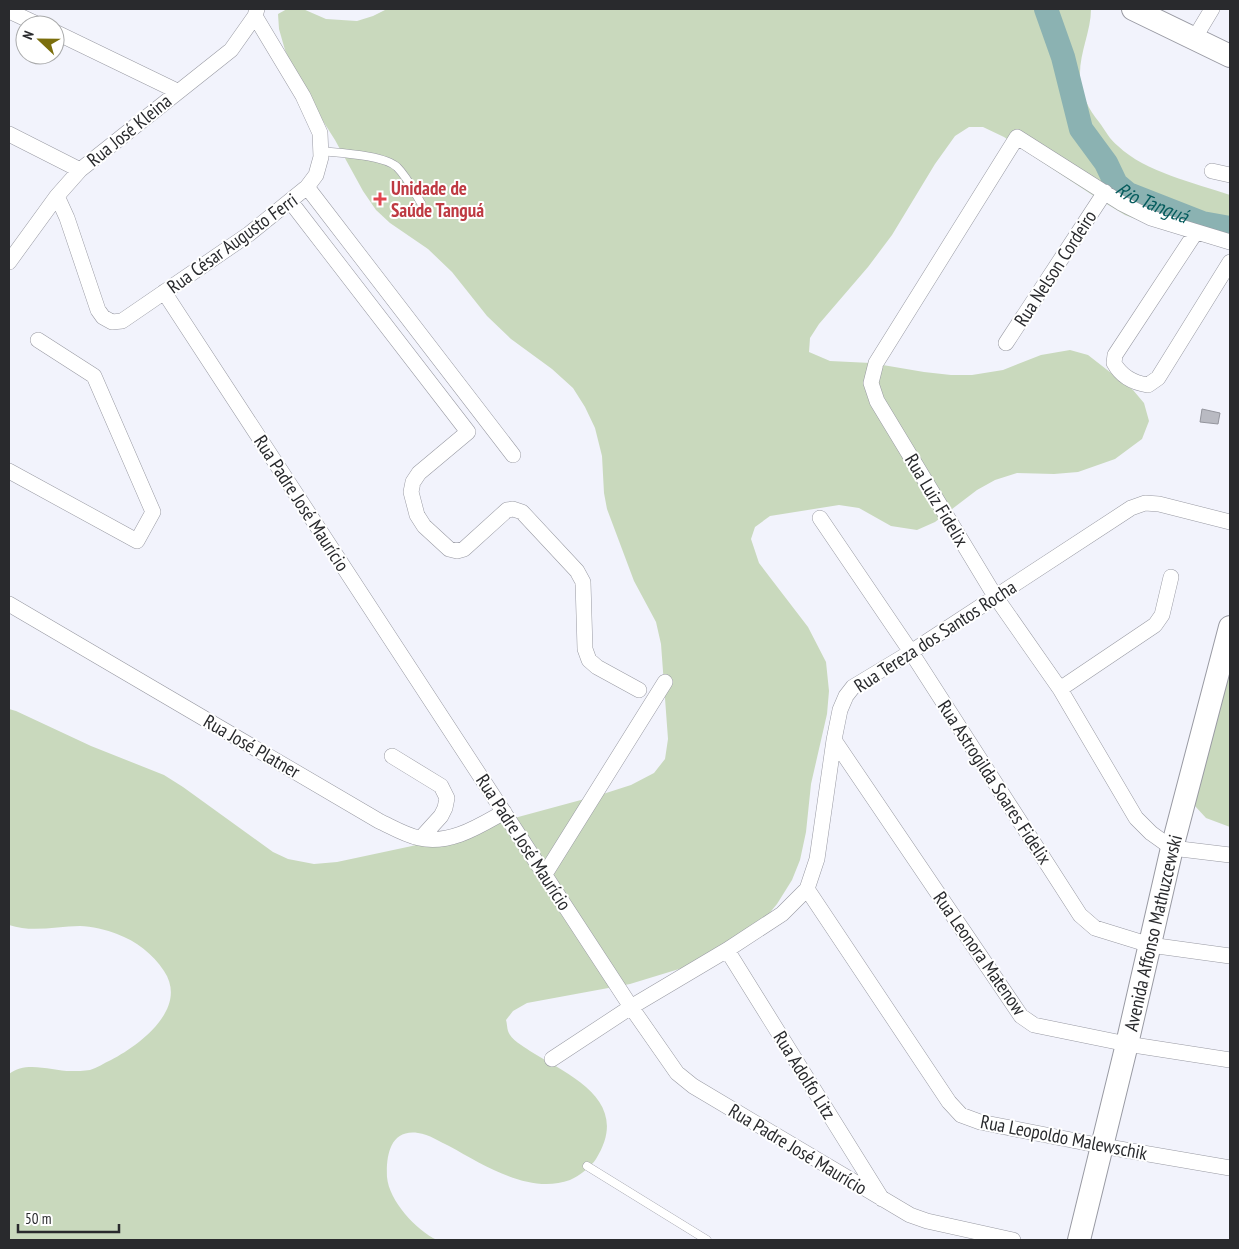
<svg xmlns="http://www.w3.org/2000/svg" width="1239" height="1249" font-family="'PT Sans Narrow',sans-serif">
<rect width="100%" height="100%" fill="#f2f3fc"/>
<path fill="#c9d9bd" d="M 287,9 L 303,9 L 326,19 L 357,21 L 373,16 L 387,9 L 1091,9 C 1091,32 1079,53 1080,77 C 1080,93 1089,110 1099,122 C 1105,130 1110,140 1118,146 C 1145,172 1195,183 1230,195 L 1230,244 L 1146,223 L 1125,215 L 1100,200 L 1004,137 L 983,127 L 969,127 L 955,136 L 935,164 L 892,235 L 868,267 L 819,324 L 810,338 L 809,352 L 830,361 L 871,363 L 924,372 L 951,375 L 972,375 L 1003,370 L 1041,355 L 1070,350 L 1088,355 L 1133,390 L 1144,403 L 1149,421 L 1142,439 L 1115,459 L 1078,472 L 1054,474 L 1017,473 L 995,480 L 977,490 L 935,522 L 917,530 L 891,526 L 859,508 L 839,505 L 770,516 L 755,527 L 751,539 L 759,563 L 808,627 L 826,662 L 829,691 L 827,714 L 811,784 L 806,832 L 800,860 L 792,880 L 777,904 L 762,922 L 702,962 L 630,984 L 527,1003 L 513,1011 L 506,1020 C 507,1023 507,1028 508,1031 C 511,1040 523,1046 530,1051 C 571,1076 632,1101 596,1159 C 591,1167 579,1176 570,1180 C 529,1195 484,1165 449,1146 C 440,1142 429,1134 418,1133 C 390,1129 386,1156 387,1177 C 389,1201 416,1230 437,1240 L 9,1240 L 9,1074 C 26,1060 52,1071 71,1071 C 77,1071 84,1071 90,1070 C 97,1068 104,1063 111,1060 C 140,1045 189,1008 164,971 C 153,954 136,941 117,934 C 107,930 91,926 80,926 C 56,926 33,933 9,925 L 9,709 L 16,711 L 91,746 L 164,775 L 183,787 L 273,852 L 288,859 L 314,864 L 337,862 L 412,846 L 603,794 L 631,785 L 654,773 L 665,759 L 668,739 L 661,644 L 656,622 L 634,581 L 607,509 L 604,493 L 602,456 L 595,428 L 585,407 L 573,388 L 552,369 L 511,339 L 487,316 L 452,272 L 428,249 L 390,223 L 376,210 L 363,191 L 335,140 L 302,88 L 285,50 L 279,29 L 278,14 Z
M 1230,671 L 1230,827 L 1206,818 L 1195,806 L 1199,749 Z"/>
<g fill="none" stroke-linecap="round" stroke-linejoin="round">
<path stroke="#8bb2b2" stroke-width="24" id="s1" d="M 1046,9 L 1063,57 L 1081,129 L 1106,163 L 1116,184 L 1128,194 L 1202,223 L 1230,228"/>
</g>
<path fill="#b9bac2" stroke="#94959d" d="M 1202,409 L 1220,413 L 1218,424 L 1200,422 Z"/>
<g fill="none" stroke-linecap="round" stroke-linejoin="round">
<g stroke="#999aa3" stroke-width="9">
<path id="lane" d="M 321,151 C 340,153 384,155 397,167 C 407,177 414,191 421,203
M 587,1166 L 707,1240"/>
</g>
<g stroke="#999aa3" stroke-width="16">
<path id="street" d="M 9,11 L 39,25
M 55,32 L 177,91
M 1194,39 L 1212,9
M 9,134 L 80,170
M 1212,171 L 1230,175
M 307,187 L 513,455
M 57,196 L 67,218 L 98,310 L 103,317 L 112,322 L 122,321 L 249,234 L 307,187 L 316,175 L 321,157 L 320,133 L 303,96 L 255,16
M 290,201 L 468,432 L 419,473 L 413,482 L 411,492 L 417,515 L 424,526 L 449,549 L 457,551 L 464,549 L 507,510 L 513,509 L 522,512 L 577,571 L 583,582 L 585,649 L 589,660 L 597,667 L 639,690
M 1196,232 L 1115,355 L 1114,363 C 1121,376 1134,383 1148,385 L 1158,378 L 1230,262
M 1230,242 L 1151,218 L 1121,203 L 1017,137 L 876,363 L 871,383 L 877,401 L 995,596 L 1060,689 L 1136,818 L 1151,833 L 1172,848 L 1230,855
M 9,262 L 57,196 L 80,170 L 231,50 L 255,16 L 257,9
M 164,292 L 631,1007 L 677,1073 L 693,1086 L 910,1215 L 927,1221 L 1013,1240
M 1006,343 L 1105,192
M 9,471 L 137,541 L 153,512 L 94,376 L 38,340
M 820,518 L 911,652 L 1080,915 L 1095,928 L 1150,945 L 1230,956
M 9,604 L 379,821 C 392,827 405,835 419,838 C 450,845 479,826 504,812
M 1060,689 L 1155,625 L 1162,615 L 1171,577
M 834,740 L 1021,1016 L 1034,1025 L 1127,1044 L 1230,1060
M 392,756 L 441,786 L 447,798 L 445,808 L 441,816 L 421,838
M 545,874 L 665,682
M 807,889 L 949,1102 L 961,1115 L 980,1122 L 1102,1146 L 1230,1168
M 727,950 L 882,1199
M 552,1059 L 631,1007 L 727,950 L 782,914 L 807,889 L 817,859 L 834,740 L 840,710 L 846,696 L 853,687 L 911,652 L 1131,508 L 1145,503 L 1159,504 L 1230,522"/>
</g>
<g stroke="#999aa3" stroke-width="24">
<g id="secondary">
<path d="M 1133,9 L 1230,56"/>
<path id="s2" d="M 1079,1240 L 1127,1044 L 1172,848 L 1230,627"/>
</g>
</g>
<use href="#lane" stroke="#fff" stroke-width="8"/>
<use href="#street" stroke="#fff" stroke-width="15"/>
<use href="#secondary" stroke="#fff" stroke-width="22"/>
</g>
<path fill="#e0444e" stroke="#fff" stroke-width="2" d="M377.5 191.5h5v5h5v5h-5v5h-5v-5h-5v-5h5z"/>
<g text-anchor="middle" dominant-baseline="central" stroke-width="4" stroke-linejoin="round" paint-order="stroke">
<g font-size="19" fill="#292a2d" stroke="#fff">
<text transform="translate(129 130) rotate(-39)">Rua José Kleina</text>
<text transform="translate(232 243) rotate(-36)">Rua César Augusto Ferri</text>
<text transform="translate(1055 268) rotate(-57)">Rua Nelson Cordeiro</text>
<text transform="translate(937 500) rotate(59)">Rua Luiz Fidelix</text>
<text transform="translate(302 503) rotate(57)">Rua Padre José Maurício</text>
<text transform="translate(935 636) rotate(-33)">Rua Tereza dos Santos Rocha</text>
<text transform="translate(252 746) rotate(30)">Rua José Platner</text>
<text transform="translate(995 782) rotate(57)">Rua Astrogilda Soares Fidelix</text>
<text transform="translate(524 842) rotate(57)">Rua Padre José Maurício</text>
<text stroke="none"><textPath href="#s2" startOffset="316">Avenida Affonso Mathuzcewski</textPath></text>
<text transform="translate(980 953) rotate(55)">Rua Leonora Matenow</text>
<text transform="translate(805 1075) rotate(58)">Rua Adolfo Litz</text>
<text transform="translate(1064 1137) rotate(11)">Rua Leopoldo Malewschik</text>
<text transform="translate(798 1149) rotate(31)">Rua Padre José Maurício</text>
</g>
<g font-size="19" font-weight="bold" fill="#be3a42" stroke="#fff" text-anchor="start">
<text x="391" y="188">Unidade de<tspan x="391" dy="22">Saúde Tanguá</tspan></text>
</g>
<g font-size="20" font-style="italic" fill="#055b5d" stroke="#fff">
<text stroke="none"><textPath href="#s1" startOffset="232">Rio Tanguá</textPath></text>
</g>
</g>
<rect width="1239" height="1249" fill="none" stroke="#292a2d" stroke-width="20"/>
<g transform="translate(40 40) rotate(292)"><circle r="24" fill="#ffffff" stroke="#a9aaab"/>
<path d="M0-4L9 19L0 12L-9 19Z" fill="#7b6e0c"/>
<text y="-8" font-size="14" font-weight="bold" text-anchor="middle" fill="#292a2d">N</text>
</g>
<path d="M18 1224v8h101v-8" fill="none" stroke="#292a2d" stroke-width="2.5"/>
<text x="25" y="1224" font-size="15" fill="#292a2d" stroke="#ffffff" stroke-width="4" paint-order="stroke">50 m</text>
</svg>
